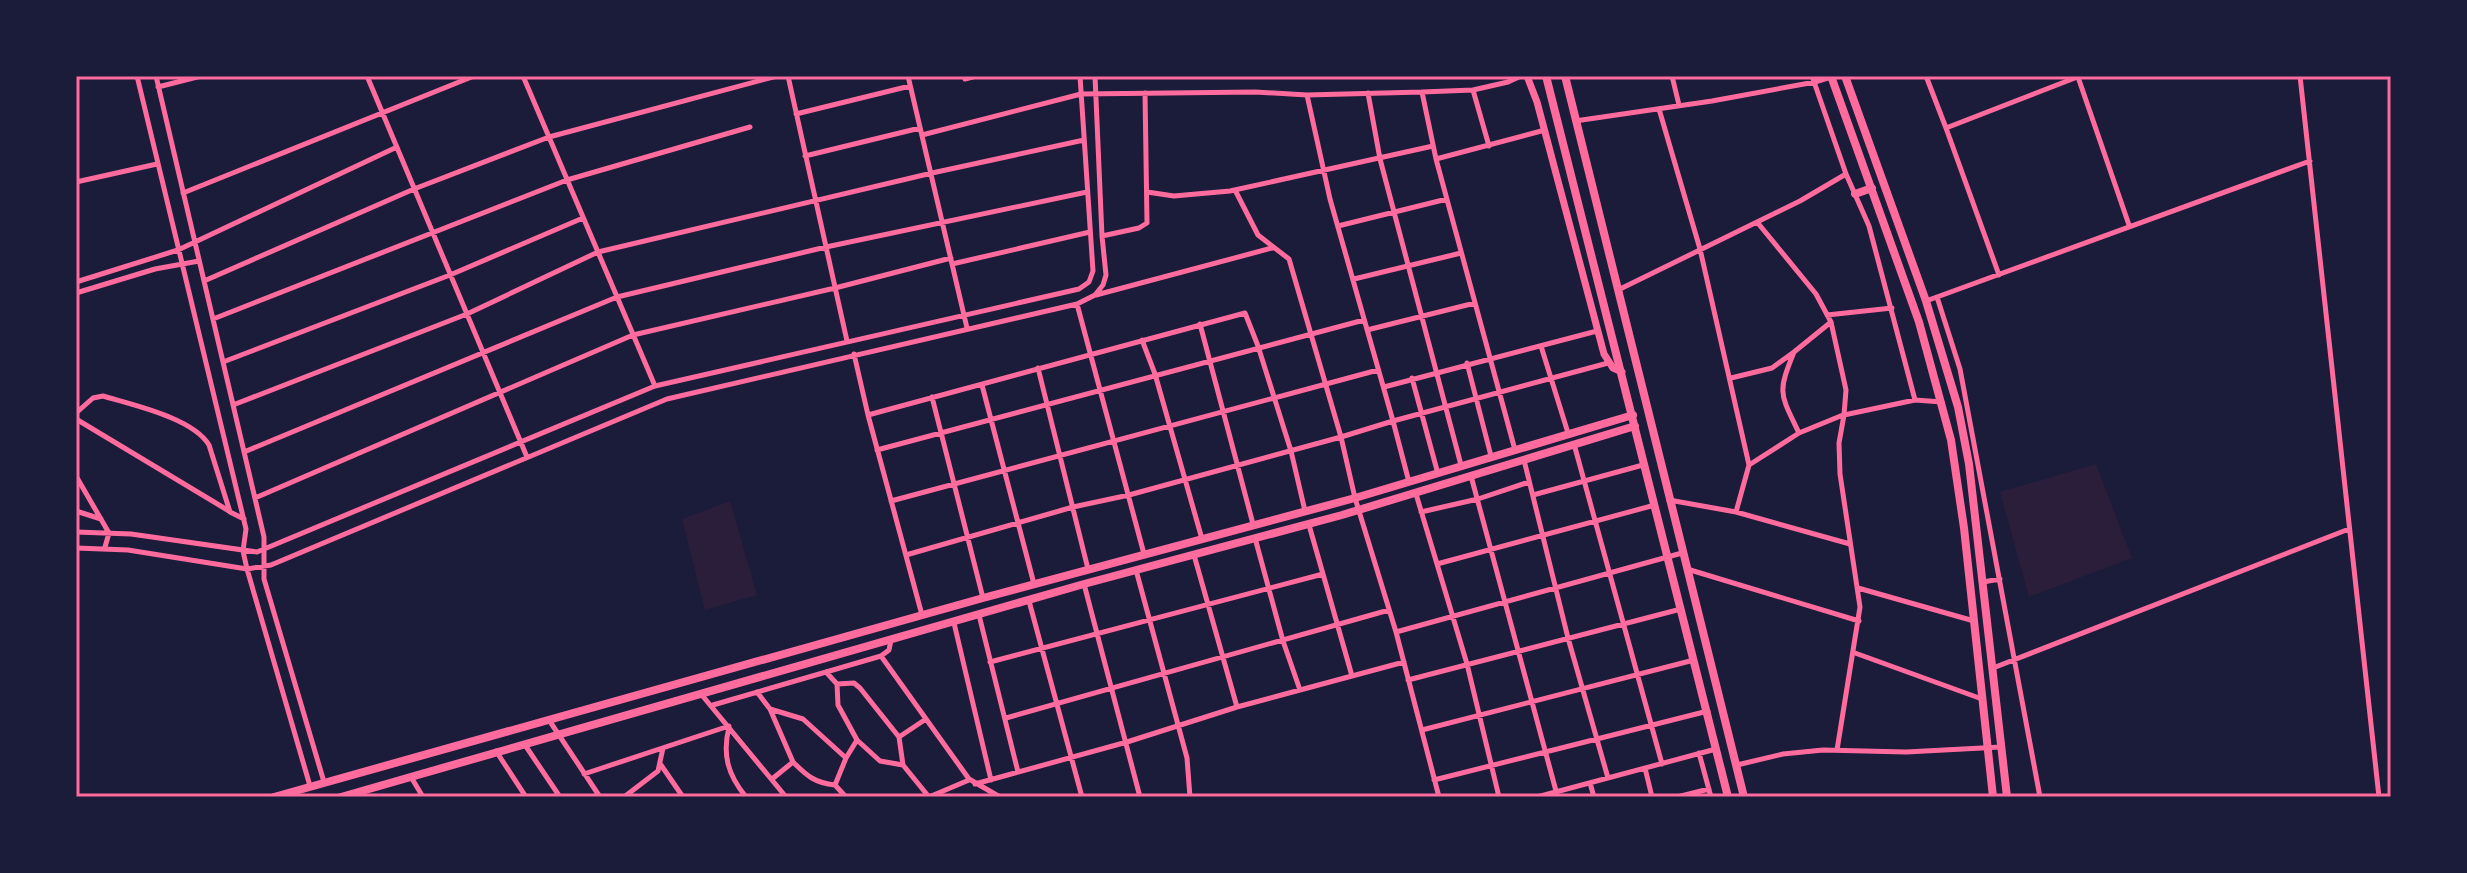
<svg xmlns="http://www.w3.org/2000/svg" width="2467" height="873" font-family="Poppins,sans-serif">
<rect width="100%" height="100%" fill="#1b1b3a"/>
<path fill="#2a1e3b" d="M 2096,464 L 2132,558 L 2029,597 L 2000,492 Z
M 730,501 L 757,595 L 705,610 L 682,519 Z"/>
<g fill="none" stroke-linecap="round" stroke-linejoin="round">
<path stroke="#ff6b9d" stroke-width="5" d="M 137,76 L 246,529 L 243,551 L 247,569 L 310,786
M 156,76 L 264,537 L 264,579 L 324,782
M 367,76 L 527,457
M 523,76 L 655,386
M 788,76 L 847,341
M 908,76 L 967,328
M 1672,76 L 1679,105
M 1812,76 L 1846,174 L 1869,226 L 1915,400
M 1926,76 L 1946,128 L 2080,76
M 2300,76 L 2379,797
M 2078,77 L 2129,225
M 965,79 L 976,76
M 158,87 L 201,76
M 1473,90 L 1489,146
M 1422,92 L 1436,159 L 1515,450
M 1368,93 L 1380,159 L 1461,465
M 1307,95 L 1330,199 L 1393,421 L 1341,437 L 1355,498 L 1396,632 L 1439,797
M 1659,109 L 1700,249 L 1749,465
M 796,114 L 910,86
M 1575,121 L 1712,101 L 1815,82 L 1831,77
M 1946,128 L 1999,275
M 922,135 L 1081,94 L 1255,92 L 1307,95 L 1422,92 L 1473,90 L 1508,82 L 1521,76
M 805,156 L 920,128
M 1436,159 L 1545,130
M 76,182 L 157,164
M 1147,192 L 1174,196 L 1230,191 L 1433,146
M 183,193 L 474,76
M 1757,222 L 1816,294 L 1831,322 L 1846,390 L 1844,415 L 1915,400 L 1942,402
M 1338,226 L 1447,199
M 1102,236 L 1139,228 L 1147,223 L 1145,93
M 952,264 L 1090,232
M 1354,279 L 1461,253
M 204,281 L 414,189 L 549,137 L 777,76
M 76,282 L 178,250 L 397,147
M 1618,290 L 1800,201 L 1846,174
M 76,293 L 155,269 L 199,261
M 1096,295 L 1272,248
M 1937,297 L 1960,369 L 2040,797
M 1926,301 L 2310,161
M 1077,304 L 1144,554
M 1827,315 L 1892,308
M 213,319 L 567,180 L 750,127
M 1200,324 L 1253,524
M 1367,330 L 1475,303
M 1142,340 L 1155,374 L 1202,539
M 1541,346 L 1568,433
M 1794,352 L 1831,322
M 854,354 L 868,415
M 223,362 L 450,275 L 583,218
M 1467,363 L 1491,456
M 1038,368 L 1088,569
M 1412,378 L 1438,474
M 1731,378 L 1772,368 L 1794,352 C 1777,394 1780,393 1799,433 L 1843,415
M 982,385 L 1034,584
M 1384,387 L 1597,331
M 932,397 L 983,598
M 233,405 L 467,314 L 598,252 L 932,173 L 1084,140
M 76,413 L 93,398 L 103,396 C 133,405 193,418 209,445 L 230,512 L 244,519
M 76,419 L 229,511
M 1574,444 L 1662,764
M 877,450 L 1364,320
M 244,452 L 617,297 L 826,247 L 1087,192
M 1524,460 L 1568,638 L 1608,778
M 76,476 L 109,533 L 105,547
M 1471,476 L 1556,791
M 1409,482 L 1393,421 L 1608,363
M 1416,494 L 1467,664 L 1499,797
M 1533,495 L 1643,465
M 255,498 L 633,335 L 835,288 L 951,258
M 1669,500 L 1736,512 L 1749,465 L 1799,433
M 891,501 L 1378,370
M 76,511 L 101,519
M 1421,512 L 1478,499 L 1529,482
M 1736,512 L 1850,544
M 76,532 L 131,534 L 257,552 L 655,386 L 1079,289 L 1089,282 L 1093,271 L 1080,76
M 1255,538 L 1283,641 L 1300,690 L 1352,676 L 1323,574
M 76,548 L 128,550 L 247,569 L 271,565 L 667,399 L 1077,304 L 1095,295 L 1103,285 L 1106,275 L 1102,236 L 1095,76
M 906,555 L 1073,507 L 1129,495 L 1341,437 L 1289,259 L 1258,235 L 1235,190
M 1437,564 L 1655,505
M 1687,569 L 1859,621
M 1136,570 L 1187,758 L 1190,797
M 1983,582 L 2000,579
M 1084,584 L 1140,797
M 1858,588 L 1974,621
M 1029,601 L 1082,797
M 922,615 L 868,415 L 1245,313 L 1258,346 L 1291,451 L 1305,511
M 979,615 L 1018,772
M 954,623 L 991,780
M 1396,632 L 1682,553
M 891,640 L 889,650 L 881,656 L 969,779 L 1000,797
M 1855,653 L 1982,699
M 990,662 L 1323,574 L 1309,525
M 1993,668 L 2349,529
M 826,672 L 837,684 L 838,705 L 857,740
M 1352,676 L 1404,662
M 1408,680 L 1681,609
M 837,684 L 854,683 L 860,688 L 899,737 L 903,765
M 757,692 L 770,709 L 803,719 L 846,758 L 835,785 L 846,797
M 701,694 L 786,797
M 713,705 L 881,656
M 1237,707 L 1300,690
M 770,709 L 793,762
M 1006,718 L 1389,610
M 549,720 L 600,797
M 729,727 C 722,755 728,775 746,797
M 1422,730 L 1694,660
M 899,737 L 926,719
M 525,745 L 560,797
M 1837,750 L 1860,607 L 1840,474 L 1839,443 L 1844,415
M 496,751 L 526,797
M 1699,753 L 1711,797
M 846,758 L 857,740 L 880,761 L 903,765 L 929,797
M 661,765 L 683,797
M 1737,765 L 1783,754 L 1823,750 L 1906,752 L 2001,747
M 1645,768 L 1652,797
M 584,774 L 729,726
M 411,777 L 423,797
M 772,779 L 793,762 C 807,776 815,783 835,785
M 1434,780 L 1708,711
M 1590,783 L 1594,797
M 975,784 L 1127,742 L 1237,707 L 1194,555
M 624,797 L 658,771 L 663,748
M 929,797 L 969,780
M 1537,797 L 1716,749
M 1677,797 L 1709,789"/>
<path stroke="#ff6b9d" stroke-width="7" d="M 1527,76 L 1537,102 L 1604,354 L 1613,368 L 1622,372"/>
<path stroke="#ff6b9d" stroke-width="8" d="M 1546,76 L 1728,797
M 1565,76 L 1744,797
M 1831,76 L 1919,322 L 1951,440 L 1964,528 L 1993,797
M 1845,76 L 1926,301 L 1958,407 L 1969,464 L 2007,797
M 1855,194 L 1872,188
M 274,797 L 983,598 L 1355,498 L 1633,415
M 341,797 L 1084,584 L 1342,515 L 1635,426"/>
</g>
<rect width="2467" height="873" fill="none" stroke="#1b1b3a" stroke-width="156"/>
<rect x="78" y="78" width="2311" height="717" fill="none" stroke="#ff6b9d" stroke-width="3"/>
</svg>
